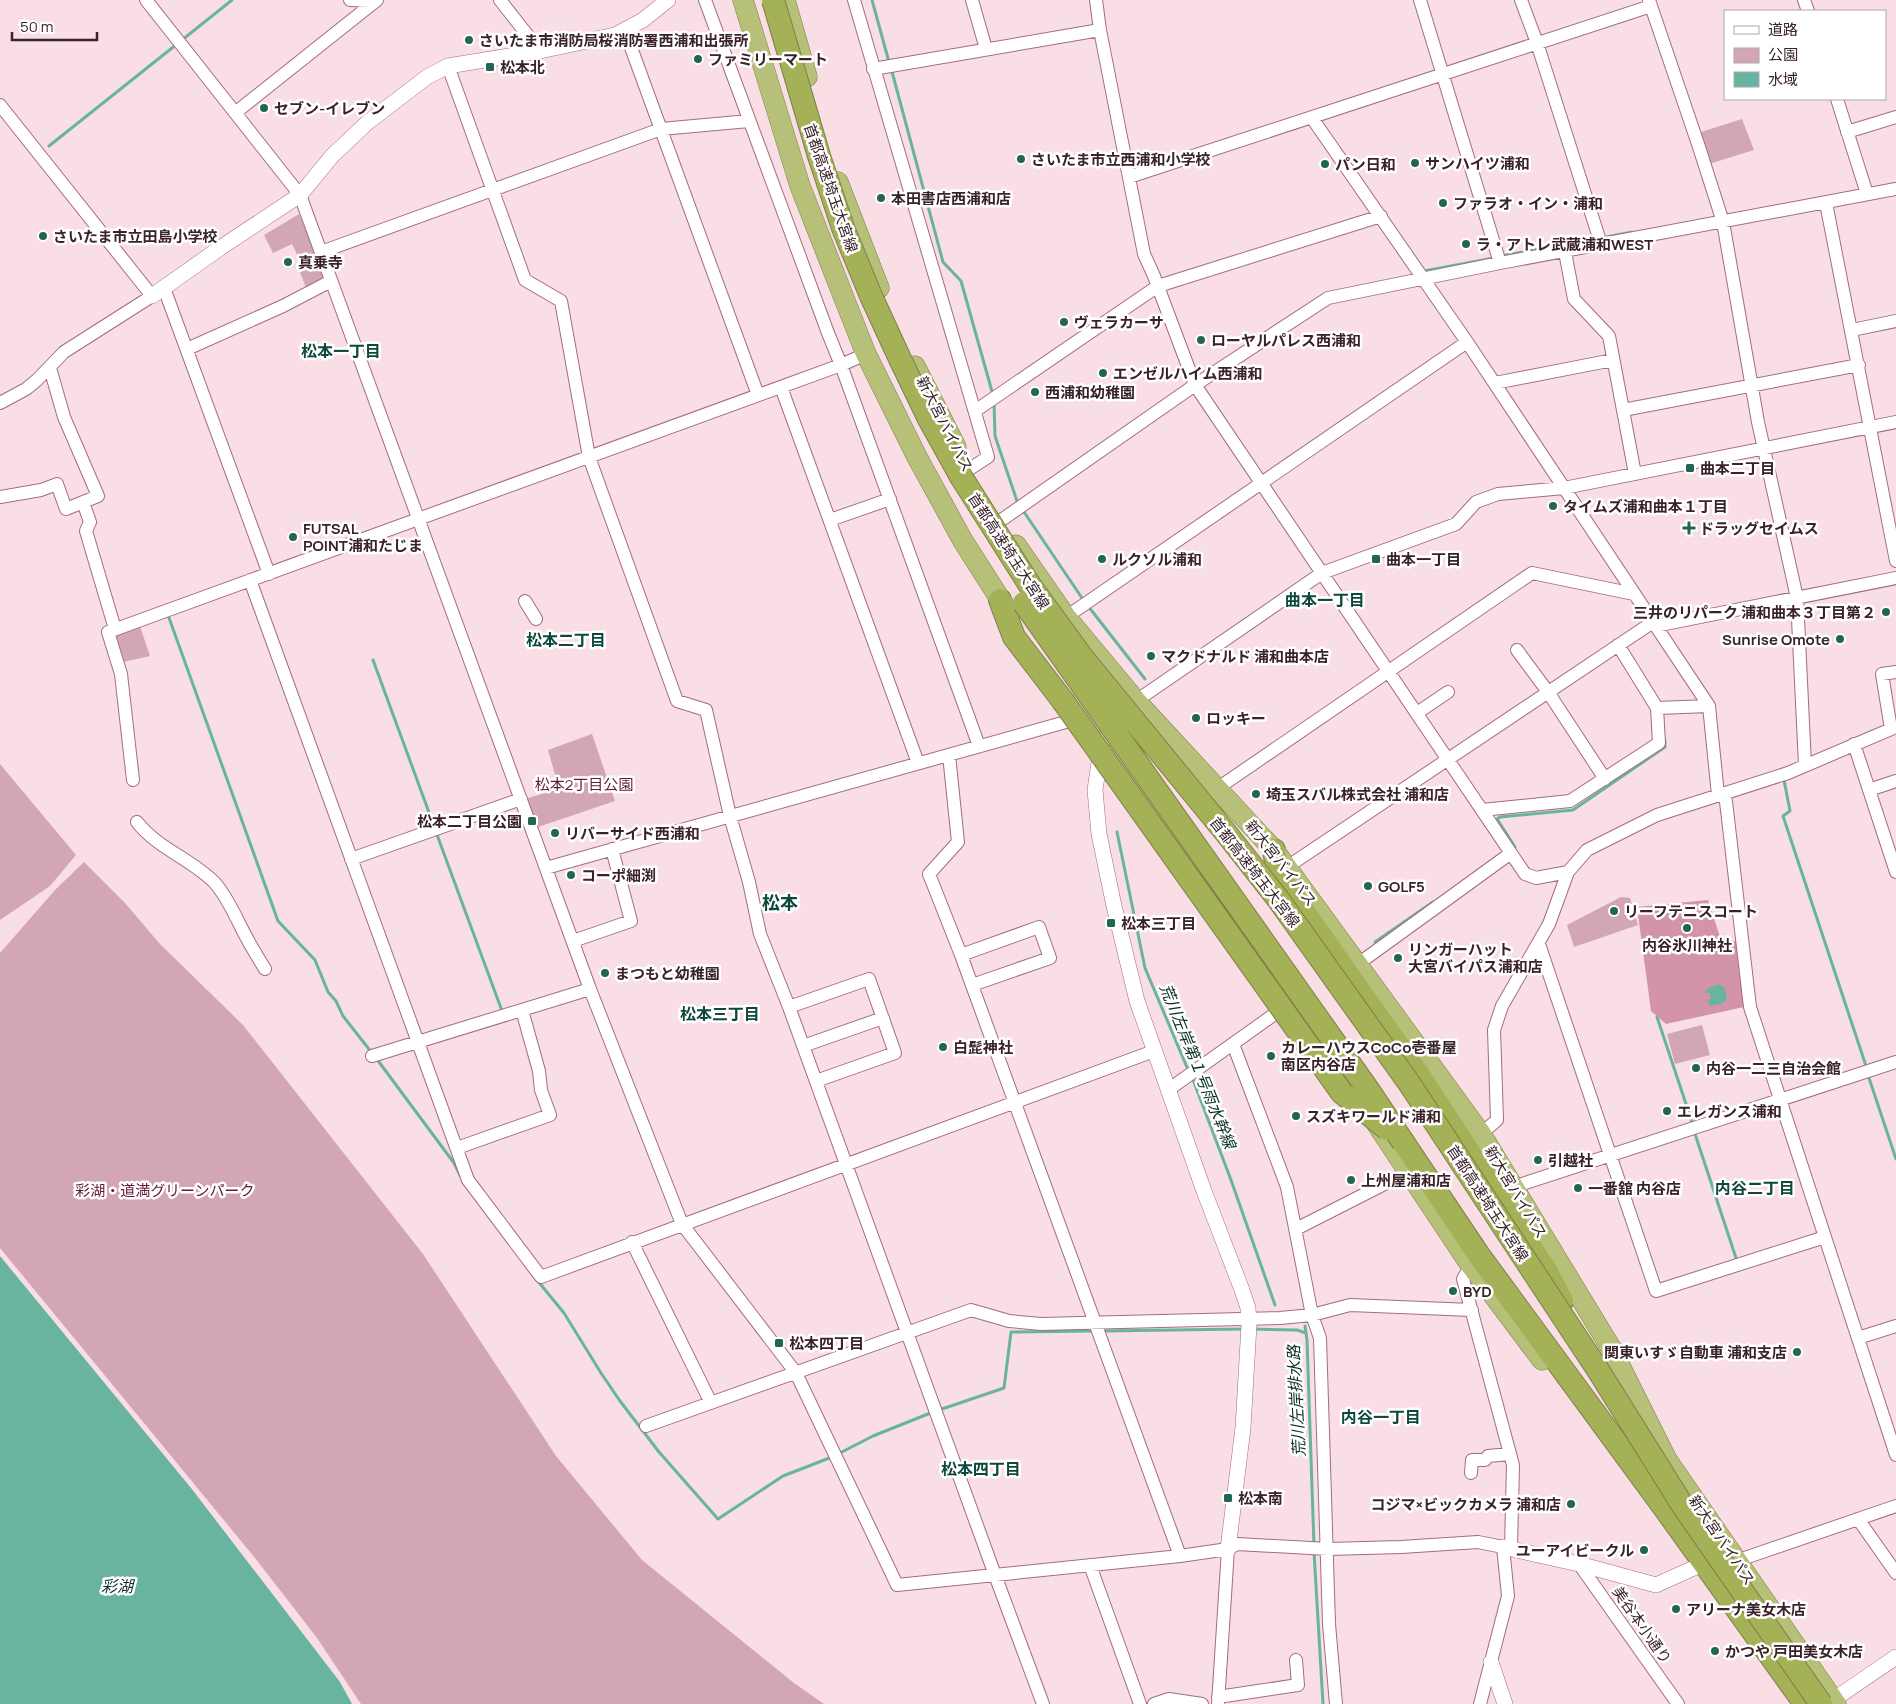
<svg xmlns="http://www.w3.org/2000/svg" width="1896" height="1704" font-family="Manrope,'Noto Sans JP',sans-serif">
<rect width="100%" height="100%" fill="#f9dee6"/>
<path fill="#d3a6b5" d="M 1742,119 L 1754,150 L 1709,164 L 1698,133 Z
M 299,214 L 324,273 L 324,279 L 306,288 L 300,272 L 304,269 L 292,244 L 273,253 L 264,235 Z
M 139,623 L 150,656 L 119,663 L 110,633 Z
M 592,734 L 615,801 L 535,828 L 525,799 L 559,789 L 548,750 Z
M 0,764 L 76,855 L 50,886 L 0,920 Z
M 84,862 L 125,903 L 160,944 L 243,1025 L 423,1254 L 556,1456 L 642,1560 L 794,1683 L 824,1704 L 361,1704 L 317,1638 L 255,1558 L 0,1248 L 0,953 L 55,890 Z
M 1621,897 L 1630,898 L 1638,925 L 1574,947 L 1567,925 Z
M 1702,1025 L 1710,1055 L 1675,1064 L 1667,1034 Z"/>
<path fill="#d394aa" d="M 1708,900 L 1721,940 L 1736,941 L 1744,1007 L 1666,1024 L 1651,1011 L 1637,907 Z"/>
<path fill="#68b4a1" d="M 1718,984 L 1724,987 L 1726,993 L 1726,1001 L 1720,1004 L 1710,1006 L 1708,1000 L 1711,999 L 1710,993 L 1706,993 L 1705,990 Z
M 0,1256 L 191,1488 L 340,1682 L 352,1704 L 0,1704 Z"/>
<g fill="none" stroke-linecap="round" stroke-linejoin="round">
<path stroke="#68b4a1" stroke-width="3" d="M 872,0 L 889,62
M 182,40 L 232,0
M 891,68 L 943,262 L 961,281 L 993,395
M 49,146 L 177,44
M 1601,238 L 1632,232
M 1501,256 L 1595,239
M 1424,271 L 1494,258
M 994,402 L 995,436 L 1018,504
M 1022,509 L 1084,601
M 1088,606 L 1145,679
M 168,615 L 278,921 L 315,960 L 328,992 L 336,1001 L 343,1016 L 372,1053
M 373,660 L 434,826
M 1784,780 L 1790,811 L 1783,816 L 1867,1069
M 436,832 L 502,1011
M 1117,832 L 1145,968 L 1189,1072
M 1511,850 L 1515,847 L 1497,819 L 1500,817 L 1573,810 L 1665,747 L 1665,740
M 1375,942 L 1433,902
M 1657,1017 L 1693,1125
M 376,1058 L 454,1163 L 461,1177
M 1868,1075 L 1896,1159
M 1192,1077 L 1231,1180 L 1275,1305
M 1694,1131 L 1737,1261
M 537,1280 L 564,1313 L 601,1373 L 620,1401 L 659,1452 L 718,1519 L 783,1476 L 832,1457
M 1305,1326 L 1307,1340 L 1314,1546
M 1252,1329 L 1297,1330 L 1306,1333
M 1102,1331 L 1244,1329
M 939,1410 L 1004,1388 L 1011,1332 L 1094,1331
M 838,1454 L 873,1436 L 933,1412
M 1314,1552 L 1323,1704"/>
<g stroke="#a56b80" stroke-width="14">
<path id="minor" d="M 146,0 L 300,195 L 590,989 L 682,1224 L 796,1373 L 897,1585 L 1180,1556 L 1228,1549 L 1237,1544 L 1328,1549 L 1401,1547 L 1478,1542 L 1503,1547 L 1508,1596 L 1480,1704
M 350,0 L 376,1
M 500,0 L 540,51
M 705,0 L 828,333 L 841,365 L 979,746
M 854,0 L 988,457 L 968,470
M 972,0 L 986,49
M 1096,0 L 1100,30 L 1144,254 L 1154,276 L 1195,385 L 1525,874 L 1536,878 L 1568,872
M 1420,0 L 1500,263
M 1521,0 L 1537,43 L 1601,244
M 1649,0 L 1699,147 L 1723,222 L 1758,422 L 1797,598 L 1805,765
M 1804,0 L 1808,11
M 625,31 L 758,395
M 448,66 L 525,280 L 561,301 L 589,457 L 677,701 L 706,710 L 730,816 L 749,882 L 760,934 L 789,1007 L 995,1575 L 1043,1704
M 873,69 L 1100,30
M 1837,99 L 1867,194
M 0,105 L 152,296 L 64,352 L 37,380 L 26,389 L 0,403
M 235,113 L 377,0
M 1312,118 L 1467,342 L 1709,706 L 1718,795
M 1847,132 L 1896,117
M 1129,177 L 1651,6
M 1826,203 L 1896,561
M 321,252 L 661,129 L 749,121
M 1565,252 L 1574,299 L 1609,336 L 1635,474
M 164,288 L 269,574
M 1852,330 L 1896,321
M 187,349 L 283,306 L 331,281
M 1495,383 L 1613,360
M 781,387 L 918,763
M 1623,410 L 1859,365
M 975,411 L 1158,286 L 1381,216
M 0,497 L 41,490 L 57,484 L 66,509 L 98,496 L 64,417 L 50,368
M 83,502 L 90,522 L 86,531 L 115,629
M 830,520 L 890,499
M 1000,521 L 1195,385 L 1328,298 L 1500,263 L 1896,189
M 250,580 L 468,1180 L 541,1277 L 1154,1051
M 525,601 L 536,619
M 1066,617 L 1467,342
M 1655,626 L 1896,578
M 1517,650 L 1548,692 L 1605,779
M 1136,701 L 1322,573 L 1456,524 L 1476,502 L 1498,494 L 1564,488 L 1896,422
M 1657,708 L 1709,706
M 1417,713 L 1448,692
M 1891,729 L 1882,674 L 1896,672
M 1854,744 L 1896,872
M 949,755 L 958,842 L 929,874 L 961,955 L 1180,1556
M 133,780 L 121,674 L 108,632 L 841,365 L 866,354
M 1218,788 L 1532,573 L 1634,594
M 1869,790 L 1896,781
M 1725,793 L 1750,1007 L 1896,1455
M 1482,810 L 1570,801 L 1659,743 L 1657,708 L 1618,645
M 137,822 C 158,849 192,859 215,883 C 227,897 234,913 242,929 C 249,943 257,956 265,969
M 351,859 L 521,799
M 1287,867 L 1653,622
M 546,868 L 1080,718
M 573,941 L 631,921 L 612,849
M 1539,944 L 1656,1291 L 1825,1237
M 961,955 L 1039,927 L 1050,958 L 972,985
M 1358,964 L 1511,853
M 789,1007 L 869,979 L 895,1053 L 816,1081
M 1233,1044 L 1287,1187 L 1312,1315 L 1320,1338 L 1329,1624 L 1336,1704
M 803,1046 L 883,1018
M 372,1056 L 590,989
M 1168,1090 L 1286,1006
M 1481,1134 L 1497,1120 L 1494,1030 L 1502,1006 L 1549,924 L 1568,872 L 1587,850 L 1657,815 L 1788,773 L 1896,727
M 457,1148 L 550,1115 L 541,1090 L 539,1071 L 522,1010
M 1513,1187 L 1896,1062
M 1296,1229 L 1408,1172
M 632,1242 L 711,1403
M 1471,1265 L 1463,1279 L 1513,1465 L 1511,1548
M 1858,1338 L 1896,1326
M 646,1426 L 971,1310 L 1009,1321 L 1041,1324 L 1280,1318 L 1312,1315 L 1350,1305 L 1472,1310
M 1471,1473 L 1472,1460 L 1485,1460 L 1488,1456 L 1510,1454
M 1858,1519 L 1896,1573
M 1736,1561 L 1896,1506
M 1579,1564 L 1678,1704
M 1090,1565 L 1140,1704
M 1218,1697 L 1298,1685 L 1296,1660
M 1154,1704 L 1169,1699 L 1202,1704
M 1218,1704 L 1228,1549"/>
</g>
<g stroke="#a56b80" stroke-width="16">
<path id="tertiary" d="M 152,296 L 220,248 L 300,195 L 332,156 L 368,122 L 427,77 L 448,66 L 540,51 L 615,35 L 643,20 L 668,0
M 1119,722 L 1102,742 L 1095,790 L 1099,834 L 1114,906 L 1137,1001 L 1204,1191 L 1242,1290 L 1248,1308 L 1249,1325 L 1243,1428 L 1228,1549
M 1503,1547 L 1579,1564 L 1656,1585 L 1696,1567
M 1491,1662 L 1505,1704
M 1833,1700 L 1896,1657"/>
</g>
<g stroke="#7f7f47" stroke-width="21">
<path id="trunk" d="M 743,0 L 800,186 L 866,354 L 917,457 L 963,541 L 1009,613
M 785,0 L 807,77
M 838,182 L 879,288
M 915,366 L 956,447
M 1016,545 L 1066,617 L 1136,701 L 1274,850 L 1481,1134 L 1611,1348 L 1667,1460 L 1836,1704
M 1372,1117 L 1467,1260 L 1542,1360"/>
</g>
<g stroke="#7f7f47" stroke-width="24">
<path id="motorway" d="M 1000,600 L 1014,637 L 1063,701
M 1274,850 L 1278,875 L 1419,1075 L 1547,1272 L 1562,1301
M 1403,1142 L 1478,1254 L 1668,1513 L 1805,1704"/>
</g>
<use href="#minor" stroke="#fff" stroke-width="12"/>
<use href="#tertiary" stroke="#fff" stroke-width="15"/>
<use href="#trunk" stroke="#b6c078" stroke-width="20"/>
<use href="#motorway" stroke="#a4b156" stroke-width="22"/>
<g stroke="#7f7f47" stroke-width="24" stroke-linecap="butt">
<path id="motorway-bridge" d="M 773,0 L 819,156 L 843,228 L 871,296 L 900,359 L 929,419 L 960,475 L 1029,584 L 1082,657 L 1226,833 L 1278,899 L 1409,1083 L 1598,1370 L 1683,1506 L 1821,1704
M 1024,603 L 1369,1091 L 1403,1142
M 1063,701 L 1342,1093 L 1387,1129"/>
</g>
<use href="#motorway-bridge" stroke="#a4b156" stroke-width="22"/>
</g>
<g fill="#216557" stroke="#fff" stroke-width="2">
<circle cx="469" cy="40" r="5"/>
<circle cx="698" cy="59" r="5"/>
<rect x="485" y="62" width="10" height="10" rx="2.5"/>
<circle cx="264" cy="108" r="5"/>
<circle cx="1021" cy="159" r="5"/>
<circle cx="1415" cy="163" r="5"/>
<circle cx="1325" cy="164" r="5"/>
<circle cx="881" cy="198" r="5"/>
<circle cx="1443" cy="203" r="5"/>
<circle cx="43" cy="236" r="5"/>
<circle cx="1466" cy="244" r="5"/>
<circle cx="288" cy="262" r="5"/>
<circle cx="1064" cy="322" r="5"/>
<circle cx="1201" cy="340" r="5"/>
<circle cx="1103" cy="373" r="5"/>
<circle cx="1035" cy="392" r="5"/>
<rect x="1685" y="463" width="10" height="10" rx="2.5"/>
<circle cx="1553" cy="506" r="5"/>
<path d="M1686.5 520.5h5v5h5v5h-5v5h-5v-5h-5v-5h5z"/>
<circle cx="293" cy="537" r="5"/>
<circle cx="1102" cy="559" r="5"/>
<rect x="1371" y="554" width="10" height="10" rx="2.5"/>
<circle cx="1886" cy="612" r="5"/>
<circle cx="1840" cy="639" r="5"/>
<circle cx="1151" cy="656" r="5"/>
<circle cx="1196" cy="718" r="5"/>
<circle cx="1256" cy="794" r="5"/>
<rect x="527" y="816" width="10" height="10" rx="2.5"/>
<circle cx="555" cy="833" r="5"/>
<circle cx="571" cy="875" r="5"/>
<circle cx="1368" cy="886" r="5"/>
<circle cx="1614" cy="911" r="5"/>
<rect x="1106" y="918" width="10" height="10" rx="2.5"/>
<circle cx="1687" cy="928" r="5"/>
<circle cx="1398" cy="958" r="5"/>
<circle cx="605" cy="973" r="5"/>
<circle cx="943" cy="1047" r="5"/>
<circle cx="1271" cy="1056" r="5"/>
<circle cx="1696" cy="1068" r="5"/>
<circle cx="1667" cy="1111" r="5"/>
<circle cx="1296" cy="1116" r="5"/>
<circle cx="1538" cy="1160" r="5"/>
<circle cx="1351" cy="1180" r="5"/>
<circle cx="1578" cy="1188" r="5"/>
<circle cx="1453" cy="1291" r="5"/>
<rect x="774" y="1338" width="10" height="10" rx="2.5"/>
<circle cx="1797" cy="1352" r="5"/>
<rect x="1223" y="1493" width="10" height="10" rx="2.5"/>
<circle cx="1571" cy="1504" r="5"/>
<circle cx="1644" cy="1550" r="5"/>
<circle cx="1676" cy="1609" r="5"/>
<circle cx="1715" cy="1651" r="5"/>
</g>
<g text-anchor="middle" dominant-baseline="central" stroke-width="5" stroke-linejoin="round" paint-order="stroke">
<g font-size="15" font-weight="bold" fill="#3a222b" stroke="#fff" text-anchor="start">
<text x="479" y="40">さいたま市消防局桜消防署西浦和出張所</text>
<text x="708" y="59">ファミリーマート</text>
<text x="500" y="67">松本北</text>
<text x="274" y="108">セブン-イレブン</text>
<text x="1031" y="159">さいたま市立西浦和小学校</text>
<text x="1425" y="163">サンハイツ浦和</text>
<text x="1335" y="164">パン日和</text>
<text x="891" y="198">本田書店西浦和店</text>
<text x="1453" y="203">ファラオ・イン・浦和</text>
<text x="53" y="236">さいたま市立田島小学校</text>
<text x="1476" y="244">ラ・アトレ武蔵浦和WEST</text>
<text x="298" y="262">真乗寺</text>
<text x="1074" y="322">ヴェラカーサ</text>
<text x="1211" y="340">ローヤルパレス西浦和</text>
<text x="1113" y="373">エンゼルハイム西浦和</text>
<text x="1045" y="392">西浦和幼稚園</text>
<text x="1700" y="468">曲本二丁目</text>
<text x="1563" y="506">タイムズ浦和曲本１丁目</text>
<text x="303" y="528">FUTSAL<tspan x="303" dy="17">POINT浦和たじま</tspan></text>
<text x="1699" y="528">ドラッグセイムス</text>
<text x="1112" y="559">ルクソル浦和</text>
<text x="1386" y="559">曲本一丁目</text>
<text x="1876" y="612" text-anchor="end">三井のリパーク 浦和曲本３丁目第２</text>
<text x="1830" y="639" text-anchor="end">Sunrise Omote</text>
<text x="1161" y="656">マクドナルド 浦和曲本店</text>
<text x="1206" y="718">ロッキー</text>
<text x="1266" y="794">埼玉スバル株式会社 浦和店</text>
<text x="522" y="821" text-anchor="end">松本二丁目公園</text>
<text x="565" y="833">リバーサイド西浦和</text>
<text x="581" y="875">コーポ細渕</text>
<text x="1378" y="886">GOLF5</text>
<text x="1624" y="911">リーフテニスコート</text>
<text x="1121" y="923">松本三丁目</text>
<text x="1687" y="945" text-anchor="middle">内谷氷川神社</text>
<text x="1408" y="949">リンガーハット<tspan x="1408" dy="17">大宮バイパス浦和店</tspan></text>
<text x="615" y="973">まつもと幼稚園</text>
<text x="953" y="1047">白髭神社</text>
<text x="1281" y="1047">カレーハウスCoCo壱番屋<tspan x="1281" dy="17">南区内谷店</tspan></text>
<text x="1706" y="1068">内谷一二三自治会館</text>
<text x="1677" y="1111">エレガンス浦和</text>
<text x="1306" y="1116">スズキワールド浦和</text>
<text x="1548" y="1160">引越社</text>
<text x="1361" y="1180">上州屋浦和店</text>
<text x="1588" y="1188">一番舘 内谷店</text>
<text x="1463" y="1291">BYD</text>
<text x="789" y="1343">松本四丁目</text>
<text x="1787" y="1352" text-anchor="end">関東いすゞ自動車 浦和支店</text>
<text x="1238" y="1498">松本南</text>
<text x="1561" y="1504" text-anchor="end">コジマ×ビックカメラ 浦和店</text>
<text x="1634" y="1550" text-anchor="end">ユーアイビークル</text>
<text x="1686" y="1609">アリーナ美女木店</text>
<text x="1725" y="1651">かつや 戸田美女木店</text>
</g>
<g font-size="15" fill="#3a222b" stroke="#fff">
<text transform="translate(831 188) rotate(71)">首都高速埼玉大宮線</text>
<text transform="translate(945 424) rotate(63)">新大宮バイパス</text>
<text transform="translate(1009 551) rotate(57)">首都高速埼玉大宮線</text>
<text transform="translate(1281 863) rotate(52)">新大宮バイパス</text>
<text transform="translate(1255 872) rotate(52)">首都高速埼玉大宮線</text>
<text transform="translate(1516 1192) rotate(59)">新大宮バイパス</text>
<text transform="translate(1488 1203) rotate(57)">首都高速埼玉大宮線</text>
<text transform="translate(1722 1540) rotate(56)">新大宮バイパス</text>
<text transform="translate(1642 1625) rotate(55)">美谷本小通り</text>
</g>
<g font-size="15" fill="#63193b" stroke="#fff">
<text x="584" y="784">松本2丁目公園</text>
<text x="165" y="1190">彩湖・道満グリーンパーク</text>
</g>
<g font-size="16" font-weight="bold" fill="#0e473c" stroke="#fff">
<text x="341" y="351">松本一丁目</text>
<text x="1325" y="600">曲本一丁目</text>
<text x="566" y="640">松本二丁目</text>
<text x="720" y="1014">松本三丁目</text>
<text x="1755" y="1188">内谷二丁目</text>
<text x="1381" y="1417">内谷一丁目</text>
<text x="981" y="1469">松本四丁目</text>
</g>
<g font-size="16" font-style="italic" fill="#0b3028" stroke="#fff">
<text transform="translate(1198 1066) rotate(68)">荒川左岸第１号雨水幹線</text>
<text transform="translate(1296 1401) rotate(-93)">荒川左岸排水路</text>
<text x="117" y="1586">彩湖</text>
</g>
<g font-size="18" font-weight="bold" fill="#0e473c" stroke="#fff">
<text x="780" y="902">松本</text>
</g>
</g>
<rect x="1724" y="10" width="162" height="90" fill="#ffffff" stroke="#b0a7aa"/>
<rect x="1734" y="26" width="25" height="8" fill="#ffffff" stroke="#b0a7aa"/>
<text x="1768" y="35" font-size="15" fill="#3a222b">道路</text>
<rect x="1734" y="48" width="25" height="15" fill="#d3a6b5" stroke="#b0a7aa"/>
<text x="1768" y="60" font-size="15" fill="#3a222b">公園</text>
<rect x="1734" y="72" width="25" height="15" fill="#68b4a1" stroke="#b0a7aa"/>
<text x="1768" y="85" font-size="15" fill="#3a222b">水域</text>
<path d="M12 32v8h85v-8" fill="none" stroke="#3a222b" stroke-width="2.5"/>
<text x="20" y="32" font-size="15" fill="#3a222b" stroke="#ffffff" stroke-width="4" paint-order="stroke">50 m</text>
</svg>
